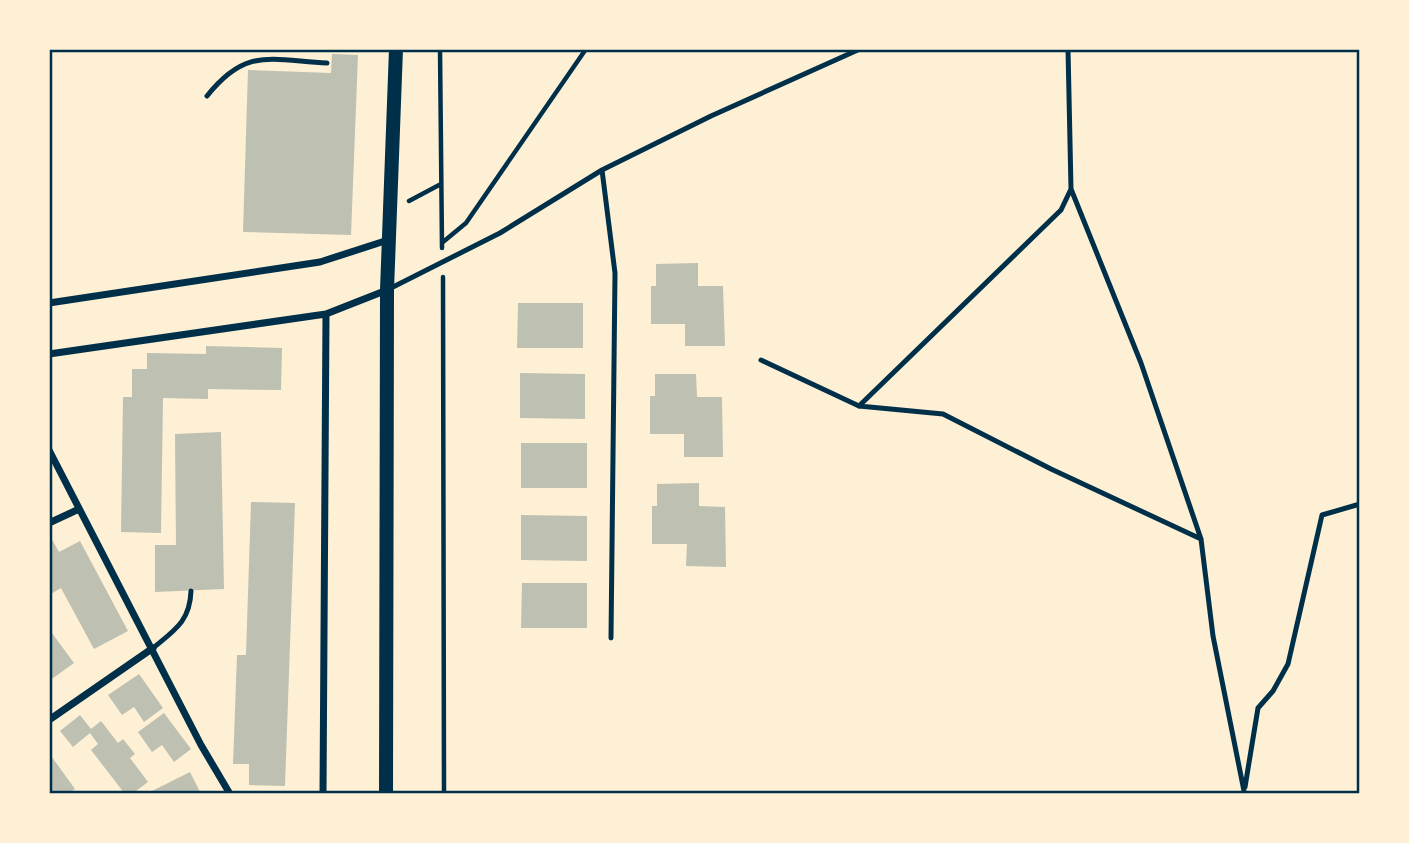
<svg xmlns="http://www.w3.org/2000/svg" width="1409" height="843" font-family="Inter,sans-serif">
<rect width="100%" height="100%" fill="#fdf0d5"/>
<path fill="#bec0b2" d="M 332,54 L 358,55 L 351,235 L 243,232 L 248,70 L 331,73 Z
M 698,263 L 698,286 L 723,286 L 725,346 L 685,346 L 685,324 L 651,324 L 651,286 L 656,286 L 656,264 Z
M 518,303 L 583,303 L 583,348 L 517,348 Z
M 206,346 L 282,348 L 281,390 L 208,389 L 208,399 L 163,398 L 161,533 L 121,532 L 123,397 L 132,397 L 132,369 L 147,369 L 147,353 L 206,354 Z
M 520,373 L 585,374 L 585,419 L 520,418 Z
M 655,374 L 696,374 L 697,397 L 722,397 L 723,457 L 684,457 L 684,434 L 650,434 L 650,396 L 655,396 Z
M 221,432 L 224,589 L 155,592 L 155,545 L 176,545 L 175,434 Z
M 521,443 L 587,443 L 587,488 L 521,488 Z
M 699,483 L 699,506 L 725,507 L 726,567 L 686,566 L 687,544 L 652,544 L 652,506 L 657,506 L 657,484 Z
M 251,502 L 295,503 L 285,786 L 249,785 L 249,764 L 233,764 L 237,655 L 246,655 Z
M 521,515 L 587,516 L 587,561 L 521,560 Z
M 49,534 L 59,552 L 80,541 L 128,631 L 94,649 L 61,588 L 49,595 Z
M 522,583 L 587,583 L 587,628 L 521,628 Z
M 49,629 L 74,663 L 49,681 Z
M 139,674 L 163,708 L 144,722 L 134,707 L 122,715 L 108,695 Z
M 164,713 L 191,749 L 174,762 L 162,745 L 152,752 L 138,732 Z
M 80,715 L 91,729 L 101,721 L 118,743 L 123,739 L 135,754 L 130,758 L 148,782 L 132,794 L 125,794 L 91,750 L 98,744 L 90,733 L 73,747 L 60,731 Z
M 49,753 L 75,789 L 68,794 L 49,794 Z
M 190,772 L 201,794 L 146,794 Z"/>
<g fill="none" stroke-linecap="round" stroke-linejoin="round">
<path stroke="#003049" stroke-width="4.5" d="M 440,49 L 442,248
M 409,201 L 441,184
M 443,242 L 466,223 L 586,49
M 443,277 L 444,794"/>
<path stroke="#003049" stroke-width="5" d="M 1068,49 L 1071,189 L 1141,363 L 1201,539 L 1213,636 L 1244,791
M 207,96 C 246,47 270,60 327,63
M 602,170 L 615,273 L 611,638
M 389,289 L 500,233 L 602,170 L 711,116 L 860,49
M 761,360 L 859,406 L 943,414 L 1051,469 L 1201,539
M 859,406 L 1061,210 L 1071,189
M 153,648 C 175,630 190,621 191,591
M 1245,787 L 1258,708 L 1273,691 L 1288,664 L 1322,515 L 1360,504"/>
<path stroke="#003049" stroke-width="7" d="M 49,303 L 320,262 L 388,240
M 49,354 L 326,314 L 387,290
M 49,450 L 201,745 L 230,794
M 49,523 L 79,509
M 49,720 L 153,648
M 323,794 L 326,314"/>
<path stroke="#003049" stroke-width="14" d="M 386,794 L 387,290 L 396,49"/>
</g>
<rect width="1409" height="843" fill="none" stroke="#fdf0d5" stroke-width="102"/>
<rect x="51" y="51" width="1307" height="741" fill="none" stroke="#003049" stroke-width="2.5"/>
</svg>
